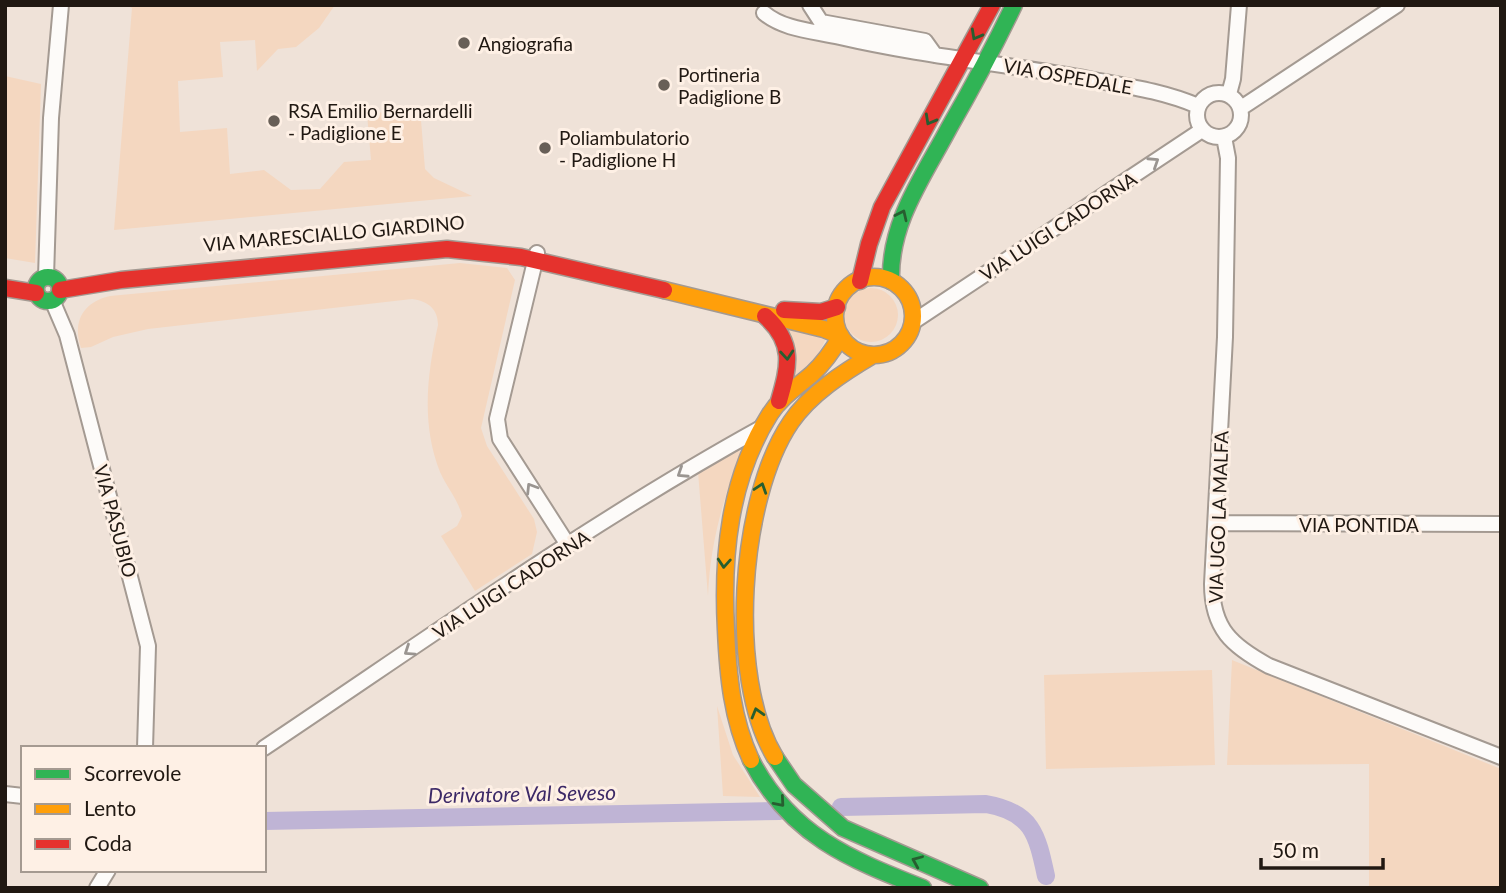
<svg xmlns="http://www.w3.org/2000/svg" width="1506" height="893" font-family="Lato,sans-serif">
<rect width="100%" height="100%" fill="#efe2d8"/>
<path fill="#f4d7c0" d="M 126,5 L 335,5 L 319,28 L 296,47 L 278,49 L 257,71 L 255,40 L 220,42 L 223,77 L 178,81 L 180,132 L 227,128 L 230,174 L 264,170 L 291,190 L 320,189 L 344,162 L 371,160 L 367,114 L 420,108 L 425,169 L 434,178 L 472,196 L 114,230 L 132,8 Z
M 5,76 L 41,84 L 35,263 L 5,258 Z
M 460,263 L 507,268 L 515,280 L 481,428 L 487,446 L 534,519 L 537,532 L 532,554 L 475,591 L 441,536 L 457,526 L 462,516 C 459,501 446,486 440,472 C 421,423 427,375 438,325 C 438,309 428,301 412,299 L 148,329 L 113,337 L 91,347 L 81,348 C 72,322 83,302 110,296 Z
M844 315a27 27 0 1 1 54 0a27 27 0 1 1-54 0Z
M 782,324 L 828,335 L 816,358 L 792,378 Z
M 736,449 L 741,452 C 723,499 710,544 708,596 L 698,472 Z
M 1232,660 L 1501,769 L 1501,888 L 1369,888 L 1369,764 L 1227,765 Z
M 1212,670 L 1215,765 L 1046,769 L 1044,675 Z
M 717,706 L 733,755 L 760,797 L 723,796 Z"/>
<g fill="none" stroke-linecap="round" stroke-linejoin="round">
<path stroke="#bfb4d5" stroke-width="18" d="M 841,807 L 986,804 C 1032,812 1037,834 1046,876
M 264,821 L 780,811"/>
<g stroke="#a49a92" stroke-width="18">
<path id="street" d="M 810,5 L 821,22 L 925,41 L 935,55
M 764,13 C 784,30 815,31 840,37 C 922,56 1006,64 1089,79 C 1126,86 1163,91 1198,106
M1197 115a22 22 0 1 1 44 0a22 22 0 1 1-44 0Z
M 1229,94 L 1233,79 L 1239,5
M 1241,108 L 1397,5
M 1224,137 L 1228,158 L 1225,337 L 1212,584 C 1212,629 1232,646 1269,666 L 1501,757
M 537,253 L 497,419 L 500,439 L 568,545
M 46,277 L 51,118 L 61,5
M 52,300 L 67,335 L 148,646 L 145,748
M 913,322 L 1202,130
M 1217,523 L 1501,524
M 264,748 C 427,639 589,523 761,428
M 5,794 L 23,796
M 97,888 L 108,870"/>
</g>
<g stroke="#a49a92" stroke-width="19">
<path id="fast" d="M36 289a12 12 0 1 1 24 0a12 12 0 1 1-24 0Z
M 891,281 C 889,223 923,177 949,128 C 972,88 994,47 1014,5
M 775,757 L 794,785 L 843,828 L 980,888
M 751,760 C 790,835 849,859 923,888"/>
</g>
<g stroke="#a49a92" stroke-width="19">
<path id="slow" d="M835 316a39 39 0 1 1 78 0a39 39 0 1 1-78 0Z
M 664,290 L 824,329 L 841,336
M 775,757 C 727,678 739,498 791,422 C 810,394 844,372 873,355
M 751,760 C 732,719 728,675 726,630 C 722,556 729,479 770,414 C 781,397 797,387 812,374 C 824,363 833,350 841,336"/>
</g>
<g stroke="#a49a92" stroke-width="19">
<path id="jam" d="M 860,281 L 869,244 L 882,207 L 992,5
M 5,288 L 36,293
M 60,290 L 121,280 L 447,249 L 521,257 L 664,290
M 784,310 L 821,312 L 837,307
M 765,316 C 795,343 789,366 779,401"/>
</g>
<use href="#street" stroke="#fdfbf9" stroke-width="14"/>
<use href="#fast" stroke="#30b455" stroke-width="16"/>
<use href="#slow" stroke="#ff9f0a" stroke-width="16"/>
<use href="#jam" stroke="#e5322d" stroke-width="16"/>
</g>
<defs><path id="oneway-chevron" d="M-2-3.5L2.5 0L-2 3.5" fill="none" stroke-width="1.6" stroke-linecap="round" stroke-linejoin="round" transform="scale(1.75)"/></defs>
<g stroke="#275e30">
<use href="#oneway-chevron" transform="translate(976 35) rotate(119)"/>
<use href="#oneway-chevron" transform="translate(930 120) rotate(119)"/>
<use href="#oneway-chevron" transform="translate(902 215) rotate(-65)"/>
<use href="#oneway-chevron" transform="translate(787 355) rotate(85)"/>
<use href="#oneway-chevron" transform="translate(761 488) rotate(-72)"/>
<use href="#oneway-chevron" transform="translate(724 563) rotate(94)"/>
<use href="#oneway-chevron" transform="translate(757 713) rotate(-106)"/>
<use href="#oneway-chevron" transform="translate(780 802) rotate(49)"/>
<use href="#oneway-chevron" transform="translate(917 861) rotate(-157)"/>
</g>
<g stroke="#9a9591">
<use href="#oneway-chevron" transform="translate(1154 162) rotate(-33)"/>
<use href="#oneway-chevron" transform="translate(682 473) rotate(147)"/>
<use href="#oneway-chevron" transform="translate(531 488) rotate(-122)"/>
<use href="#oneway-chevron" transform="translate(409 651) rotate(146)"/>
</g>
<g fill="#685f57" stroke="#fef0e5" stroke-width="2.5">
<circle cx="464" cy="43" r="7"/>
<circle cx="664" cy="85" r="7"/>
<circle cx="274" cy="121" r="7"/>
<circle cx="545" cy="148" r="7"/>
</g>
<g text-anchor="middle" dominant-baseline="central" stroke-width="6" stroke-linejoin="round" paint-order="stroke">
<g font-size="19" fill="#201812" stroke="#fef0e5" text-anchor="start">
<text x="478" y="43">Angiografia</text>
<text x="678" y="74">Portineria<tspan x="678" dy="22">Padiglione B</tspan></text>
<text x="288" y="110">RSA Emilio Bernardelli<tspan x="288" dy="22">- Padiglione E</tspan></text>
<text x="559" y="137">Poliambulatorio<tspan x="559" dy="22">- Padiglione H</tspan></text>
</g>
<g font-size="19" fill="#201812" stroke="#fef0e5">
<text transform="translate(1068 76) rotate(10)">VIA OSPEDALE</text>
<text transform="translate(1058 226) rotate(-33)">VIA LUIGI CADORNA</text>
<text transform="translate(334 233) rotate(-5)">VIA MARESCIALLO GIARDINO</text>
<text transform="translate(1218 517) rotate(-88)">VIA UGO LA MALFA</text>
<text transform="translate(116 521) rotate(75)">VIA PASUBIO</text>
<text x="1359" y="524">VIA PONTIDA</text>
<text transform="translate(511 584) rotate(-33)">VIA LUIGI CADORNA</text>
</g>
<g font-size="21" font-style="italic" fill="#3c2967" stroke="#fef0e5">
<text transform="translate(522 793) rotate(-1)">Derivatore Val Seveso</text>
</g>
</g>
<rect width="1506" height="893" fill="none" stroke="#201812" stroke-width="14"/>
<rect x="21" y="746" width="245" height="126" fill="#fef0e5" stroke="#a59a91" stroke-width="2"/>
<rect x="35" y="769" width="35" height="10" fill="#30b455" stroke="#a59a91" stroke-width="2"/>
<text x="84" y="781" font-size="21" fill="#201812">Scorrevole</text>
<rect x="35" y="804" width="35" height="10" fill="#ff9f0a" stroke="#a59a91" stroke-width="2"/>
<text x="84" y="816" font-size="21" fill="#201812">Lento</text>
<rect x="35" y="839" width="35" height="10" fill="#e5322d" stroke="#a59a91" stroke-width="2"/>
<text x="84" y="851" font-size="21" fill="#201812">Coda</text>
<path d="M1261 858v10h122v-10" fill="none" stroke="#201812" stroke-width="3.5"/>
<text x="1272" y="858" font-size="21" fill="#201812" stroke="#fef0e5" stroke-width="5" paint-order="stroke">50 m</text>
</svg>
